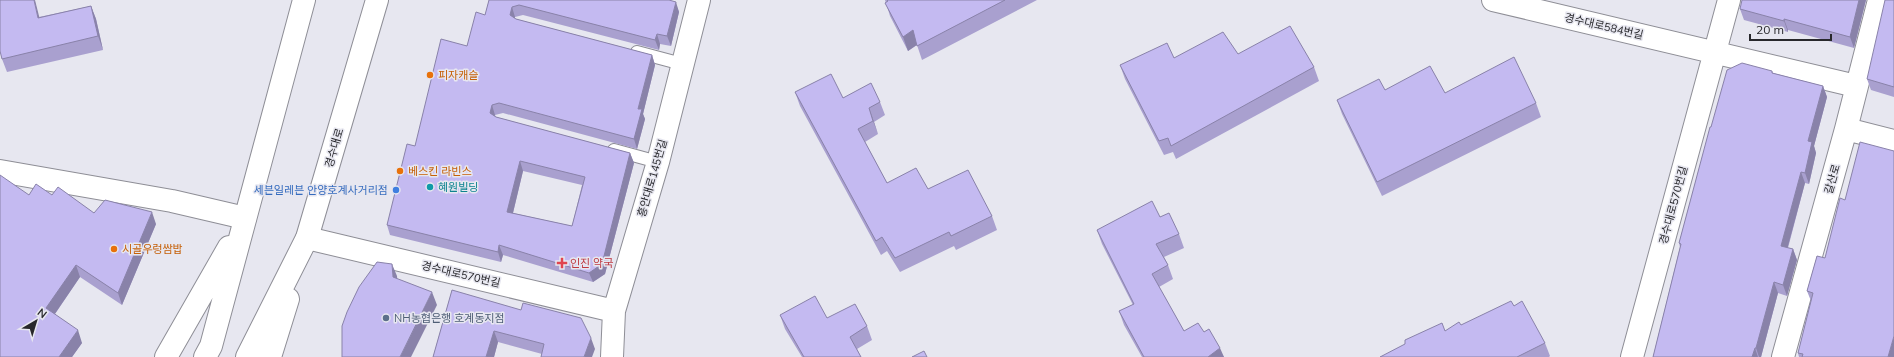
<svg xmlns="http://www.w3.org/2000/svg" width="1894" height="357" font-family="Mulish,'Noto Sans KR',sans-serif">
<rect width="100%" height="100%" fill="#e7e7f0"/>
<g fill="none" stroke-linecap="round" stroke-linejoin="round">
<g stroke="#8e8e96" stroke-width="14">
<path id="service" d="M 637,52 L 682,64
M 614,150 L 658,162"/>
</g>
<g stroke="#8e8e96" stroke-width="24">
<path id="minor" d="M 1493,0 L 1856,86
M 1846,129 L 1894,141
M 0,171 L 172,201 L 245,218
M 307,238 L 614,311
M 612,357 L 614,311 L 658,162 L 699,0
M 1632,357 L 1729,0
M 1783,357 L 1846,129 L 1879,0"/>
</g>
<g stroke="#8e8e96" stroke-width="24">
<path id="primary" d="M 166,357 L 229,247
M 205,357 L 211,346 L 304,0
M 247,357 L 307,238 L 377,0
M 270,357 L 288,299"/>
</g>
<use href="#service" stroke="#fff" stroke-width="12"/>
<use href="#minor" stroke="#fff" stroke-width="22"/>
<use href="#primary" stroke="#fff" stroke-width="22"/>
</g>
<path fill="#a9a0cf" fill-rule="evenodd" d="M 489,0 L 675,2 L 679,12 L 671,46 L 660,44 L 659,50 L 523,15 L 515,17 L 515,19 L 516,19 L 652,55 L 655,65 L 643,114 L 645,119 L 637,149 L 503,113 L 495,115 L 496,117 L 630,153 L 634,163 L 605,274 L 593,282 L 503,255 L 501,262 L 390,235 L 387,225 L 415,146 L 467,46 L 485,15 ZM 523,171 L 582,185 L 572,226 L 513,213 Z
M 885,0 L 1037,0 L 922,60 L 917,45 L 908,51 L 890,16 Z
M 1866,0 L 1854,48 L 1788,30 L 1788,32 L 1744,20 L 1740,9 Z
M 1894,0 L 1894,97 L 1871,90 L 1867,79 Z
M 91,6 L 96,19 L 103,50 L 7,72 L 2,59 L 39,17 Z
M 1238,54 L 1314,67 L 1319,81 L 1176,159 L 1173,152 L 1164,155 L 1125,79 L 1120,65 L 1174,58 Z
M 1772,71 L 1773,73 L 1823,86 L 1827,97 L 1814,146 L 1816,153 L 1809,184 L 1805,183 L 1788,248 L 1793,249 L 1797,260 L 1787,296 L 1778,293 L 1761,357 L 1653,357 L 1680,247 L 1679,243 L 1711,127 Z
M 1385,90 L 1445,93 L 1536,103 L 1541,117 L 1382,196 L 1342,114 L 1337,100 Z
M 795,92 L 880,102 L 885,115 L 874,122 L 878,134 L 865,142 L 887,183 L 928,189 L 992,216 L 997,230 L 956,250 L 954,246 L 900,272 L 887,251 L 881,255 L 800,106 Z
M 29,195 L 52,195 L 94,213 L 156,224 L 122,305 L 80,277 L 55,314 L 82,343 L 72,357 L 0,357 Z
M 1160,217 L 1179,234 L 1184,248 L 1164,257 L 1168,265 L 1173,279 L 1159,287 L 1184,331 L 1204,332 L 1224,357 L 1142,357 L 1124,325 L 1119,311 L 1133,305 L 1102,244 L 1097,230 Z
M 1817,256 L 1894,357 L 1799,357 L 1798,353 L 1811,301 L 1807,291 Z
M 452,290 L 595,349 L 542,354 L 498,342 L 494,357 L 433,357 Z
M 1514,306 L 1545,343 L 1550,356 L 1549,357 L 1380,357 L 1445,331 Z
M 780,315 L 827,318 L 867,326 L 872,340 L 857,349 L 861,357 L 802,357 L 785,329 Z"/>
<path fill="#8982a9" d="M 34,0 L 35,0 L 43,32 L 38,18 Z
M 1859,0 L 1866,0 L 1854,48 L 1850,37 Z
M 676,2 L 679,12 L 671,46 L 667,36 Z
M 91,6 L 96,19 L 103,50 L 98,36 Z
M 512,7 L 515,17 L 514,24 L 510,15 Z
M 1784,19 L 1788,30 L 1788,32 L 1784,21 Z
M 913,30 L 918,44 L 908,51 L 903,37 Z
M 657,34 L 660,44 L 659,50 L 655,40 Z
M 652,55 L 655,65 L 643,114 L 645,119 L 637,149 L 634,139 L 638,109 Z
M 1823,86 L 1827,97 L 1814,146 L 1816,153 L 1809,184 L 1805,173 L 1808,141 Z
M 492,105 L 495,115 L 494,122 L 490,113 Z
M 869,108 L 874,122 L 878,134 L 873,121 Z
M 630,153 L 634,163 L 605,274 L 593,282 L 589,273 Z
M 520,161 L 523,171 L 511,221 L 507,212 Z
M 1801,172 L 1805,183 L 1785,257 L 1781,246 Z
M 152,212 L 156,224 L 122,305 L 118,293 Z
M 499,245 L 503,255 L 501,262 L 498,252 Z
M 1793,249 L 1797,260 L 1787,296 L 1783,285 Z
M 392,264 L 397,276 L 398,289 L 393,277 Z
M 76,265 L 80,277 L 50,321 L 46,308 Z
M 1774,282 L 1778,293 L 1761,357 L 1759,357 L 1756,348 Z
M 432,292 L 437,305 L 411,357 L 400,357 Z
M 78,330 L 82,343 L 72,357 L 59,357 Z
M 494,331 L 498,342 L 494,357 L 486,357 Z
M 1894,336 L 1894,357 L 1888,357 Z
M 591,338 L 595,349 L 592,357 L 584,357 Z
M 1220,348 L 1224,357 L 1208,357 Z
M 1755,348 L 1758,357 L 1752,357 Z"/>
<path fill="#c4baf1" stroke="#8982a9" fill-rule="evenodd" d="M 0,0 L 34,0 L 38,18 L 91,6 L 98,36 L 2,59 L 0,51 Z
M 489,0 L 669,0 L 676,2 L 667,36 L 657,34 L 655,40 L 519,5 L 512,7 L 510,15 L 516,19 L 652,55 L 638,109 L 642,109 L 634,139 L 499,103 L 492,105 L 490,113 L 496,117 L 630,153 L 602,264 L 589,273 L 499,245 L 498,252 L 387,225 L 407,144 L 415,146 L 441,39 L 467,46 L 476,12 L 485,15 ZM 520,161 L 585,177 L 572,226 L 507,212 Z
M 887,0 L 1005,0 L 917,46 L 913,30 L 903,37 L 885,3 L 888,1 Z
M 1742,0 L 1859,0 L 1850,37 L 1784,19 L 1784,21 L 1740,9 Z
M 1885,0 L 1894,0 L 1894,87 L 1867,79 Z
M 1290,26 L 1314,67 L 1171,146 L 1168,138 L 1159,141 L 1120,65 L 1167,43 L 1174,58 L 1223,32 L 1238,54 Z
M 1514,57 L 1536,103 L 1377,182 L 1337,100 L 1379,79 L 1385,90 L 1430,66 L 1445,93 Z
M 1742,63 L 1772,71 L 1772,73 L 1823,86 L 1808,141 L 1812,142 L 1805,173 L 1801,172 L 1781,246 L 1793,249 L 1783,285 L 1774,282 L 1756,348 L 1755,348 L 1752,357 L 1653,357 L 1681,244 L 1679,243 L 1710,127 L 1711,127 L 1727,70 Z
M 831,74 L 843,98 L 871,83 L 880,102 L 869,108 L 873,121 L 858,129 L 887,183 L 916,168 L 928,189 L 968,170 L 992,216 L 951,236 L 949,232 L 895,258 L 882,237 L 876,241 L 795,92 Z
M 1860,142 L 1894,151 L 1894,336 L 1888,357 L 1802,357 L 1803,354 L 1798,353 L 1813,293 L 1807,291 L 1817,256 L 1825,258 L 1840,198 L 1845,200 Z
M 0,175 L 29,195 L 36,184 L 52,195 L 58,187 L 94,213 L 105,200 L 152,212 L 118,293 L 76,265 L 46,308 L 78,330 L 59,357 L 0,357 Z
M 1152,201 L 1160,217 L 1169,213 L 1179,234 L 1156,244 L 1168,265 L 1152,274 L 1184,331 L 1198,323 L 1204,332 L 1209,329 L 1220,348 L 1208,357 L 1144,357 L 1119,311 L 1134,304 L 1097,230 Z
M 377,262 L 392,264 L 393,277 L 432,292 L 400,357 L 342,357 L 342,326 L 347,312 L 359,287 Z
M 452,290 L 521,310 L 523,303 L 581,318 L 591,338 L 584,357 L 541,357 L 544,344 L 494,331 L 486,357 L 433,357 Z
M 815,296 L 827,318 L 855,304 L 867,326 L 850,337 L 861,357 L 804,357 L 780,315 Z
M 1511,301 L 1514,306 L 1522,301 L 1545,343 L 1517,357 L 1380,357 L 1405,344 L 1405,340 L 1442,323 L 1445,331 L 1459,322 L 1461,325 Z
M 924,351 L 927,357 L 912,357 Z"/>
<g fill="#e8710a" stroke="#e7e7f0" stroke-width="1.5">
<circle cx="430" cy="75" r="4"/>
<circle cx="400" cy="171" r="4"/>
<circle cx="114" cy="249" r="4"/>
</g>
<circle fill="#0f9aa8" stroke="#e7e7f0" stroke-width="1.5" cx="430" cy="187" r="4"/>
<circle fill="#3f7fe0" stroke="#e7e7f0" stroke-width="1.5" cx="396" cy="190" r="4"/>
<path fill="#e0444e" stroke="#e7e7f0" stroke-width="1.5" d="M560 257h4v4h4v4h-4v4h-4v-4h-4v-4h4z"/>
<circle fill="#5c6f8a" stroke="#e7e7f0" stroke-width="1.5" cx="386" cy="318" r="4"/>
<g text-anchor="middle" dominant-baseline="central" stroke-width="3" stroke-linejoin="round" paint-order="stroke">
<g font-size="11" fill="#28282c" stroke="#e7e7f0">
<text transform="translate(1604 26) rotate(13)">경수대로584번길</text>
<text transform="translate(334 148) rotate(-74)">경수대로</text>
<text transform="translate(652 178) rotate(-74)">흥안대로145번길</text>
<text transform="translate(1832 179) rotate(-74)">갈산로</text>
<text transform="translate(1673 205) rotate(-75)">경수대로570번길</text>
<text transform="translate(461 274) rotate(13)">경수대로570번길</text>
</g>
<g font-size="11" fill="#c56008" stroke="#e7e7f0" text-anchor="start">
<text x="438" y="75">피자캐슬</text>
<text x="408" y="171">베스킨 라빈스</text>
<text x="122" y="249">시골우렁쌈밥</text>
</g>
<g font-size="11" fill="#0d838f" stroke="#e7e7f0" text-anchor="start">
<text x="438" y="187">혜원빌딩</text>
</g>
<g font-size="11" fill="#366cbe" stroke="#e7e7f0" text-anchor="end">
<text x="388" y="190">세븐일레븐 안양호계사거리점</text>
</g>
<g font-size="11" fill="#be3a42" stroke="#e7e7f0" text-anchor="start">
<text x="570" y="263">인진 약국</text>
</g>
<g font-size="11" fill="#4e5e75" stroke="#e7e7f0" text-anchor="start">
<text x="394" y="318">NH농협은행 호계동지점</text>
</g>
</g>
<g transform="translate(36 321) rotate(38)" stroke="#e7e7f0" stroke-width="3" paint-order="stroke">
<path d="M0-3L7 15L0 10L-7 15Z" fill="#28282c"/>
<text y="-6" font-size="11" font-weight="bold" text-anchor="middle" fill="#28282c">N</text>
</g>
<path d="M1750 34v6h81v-6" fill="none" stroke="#28282c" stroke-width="2"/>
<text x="1756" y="34" font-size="12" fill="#28282c" stroke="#e7e7f0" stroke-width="3" paint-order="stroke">20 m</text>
</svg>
